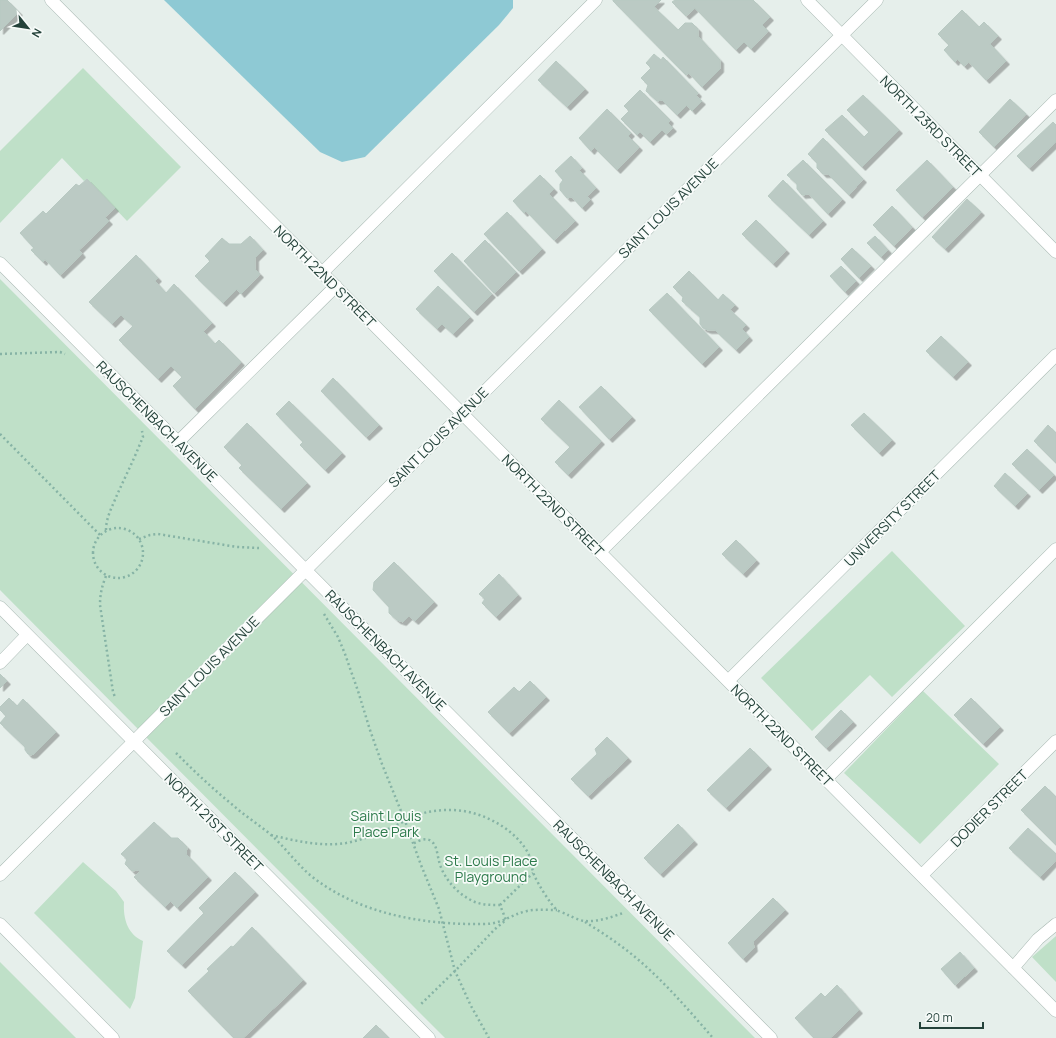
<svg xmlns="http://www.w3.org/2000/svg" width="1056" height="1038" font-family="Manrope,sans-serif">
<defs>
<filter id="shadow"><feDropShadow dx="3.5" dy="3.5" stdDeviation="0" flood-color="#0004"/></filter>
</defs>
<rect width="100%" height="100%" fill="#e6efeb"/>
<path fill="#bfe0c8" d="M 83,68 L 181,167 L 127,221 L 87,179 L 84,181 L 62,158 L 0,223 L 0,151 Z
M 0,279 L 755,1038 L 445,1038 L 416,1009 L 0,590 Z
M 892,551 L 965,626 L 892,697 L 870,675 L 812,731 L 761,678 Z
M 923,691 L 999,764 L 920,844 L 844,773 Z
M 83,862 L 116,891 L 124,902 C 123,918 127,934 143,941 L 135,998 L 130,1009 L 34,913 Z
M 1056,936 L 1056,982 L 1032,957 Z
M 0,962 L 76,1038 L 0,1038 Z"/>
<path fill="#8ec9d4" d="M 164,0 L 513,0 L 513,8 L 499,25 L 365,157 L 342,162 L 320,152 Z"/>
<path fill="#bbcac4" stroke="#b8c9c2" filter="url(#shadow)" d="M 0,0 L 7,0 L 19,12 L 0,31 Z
M 613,0 L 661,0 L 654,7 L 678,30 L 685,23 L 692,23 L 698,29 L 698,36 L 720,60 L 720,69 L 702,87 L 689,73 L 686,75 L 613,1 Z
M 675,0 L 753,0 L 770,17 L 762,25 L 768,31 L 751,49 L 744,42 L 736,50 L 695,8 L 686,16 L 672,2 Z
M 962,10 L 979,27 L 984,22 L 998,36 L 990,44 L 1006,61 L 986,80 L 969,62 L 964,66 L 957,59 L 955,62 L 944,50 L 949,45 L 938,34 Z
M 654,54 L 661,60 L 663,57 L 698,93 L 696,96 L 702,101 L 692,111 L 687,105 L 677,115 L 662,100 L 657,101 L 646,91 L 648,85 L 641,78 L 651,68 L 646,63 Z
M 556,61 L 585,89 L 567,107 L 538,80 Z
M 640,90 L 670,120 L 668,123 L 673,128 L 666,134 L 662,130 L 650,142 L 640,132 L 637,135 L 621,119 L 629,111 L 624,106 Z
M 863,95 L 899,130 L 862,167 L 825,130 L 842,115 L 864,137 L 869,132 L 847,110 Z
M 1010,99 L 1026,114 L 994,147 L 979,132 Z
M 607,109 L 631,133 L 628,136 L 639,147 L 617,170 L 594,147 L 591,151 L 579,138 Z
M 1053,122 L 1056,125 L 1056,142 L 1029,168 L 1017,156 Z
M 823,138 L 863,179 L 849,195 L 828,174 L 823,174 L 817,168 L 817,163 L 808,154 Z
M 571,156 L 582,168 L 579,170 L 596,188 L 587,196 L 590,200 L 582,208 L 572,197 L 567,198 L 560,190 L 560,184 L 563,180 L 555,171 Z
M 803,160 L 842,199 L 828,214 L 809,194 L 802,195 L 797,189 L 797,184 L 787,175 Z
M 927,160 L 953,187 L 922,217 L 896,190 Z
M 540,175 L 554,189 L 549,194 L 575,221 L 554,240 L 526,211 L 524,213 L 513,201 Z
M 87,179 L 115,208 L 105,217 L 109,221 L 79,250 L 82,254 L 60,275 L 45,259 L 43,262 L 31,250 L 34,248 L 20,233 L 43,211 L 46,214 L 76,184 L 79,186 Z
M 783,180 L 823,221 L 809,235 L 768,196 Z
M 967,199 L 981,212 L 945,249 L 932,237 Z
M 892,206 L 912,227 L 894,246 L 873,225 Z
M 507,212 L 542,249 L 519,271 L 484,234 Z
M 756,220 L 786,250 L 773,264 L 742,234 Z
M 250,236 L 263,250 L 255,258 L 255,269 L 260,274 L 241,294 L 237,289 L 223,303 L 195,276 L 210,261 L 205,256 L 222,238 L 229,244 L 241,244 Z
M 875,236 L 888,250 L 881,257 L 867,243 Z
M 485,240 L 516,272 L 494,293 L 464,261 Z
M 852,248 L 871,266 L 859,278 L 841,259 Z
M 452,253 L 492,294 L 474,312 L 434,271 Z
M 136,255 L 158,278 L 155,281 L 166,293 L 174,284 L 212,323 L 203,331 L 215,344 L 219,340 L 241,362 L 195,409 L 173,386 L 182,377 L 171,366 L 158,379 L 119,340 L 133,326 L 121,315 L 112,324 L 89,302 Z
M 841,266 L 856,281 L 845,292 L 830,276 Z
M 689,271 L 718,300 L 723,294 L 735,305 L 730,310 L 746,325 L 742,329 L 749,337 L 736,350 L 715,330 L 708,330 L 703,328 L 700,324 L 700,317 L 682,301 L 683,297 L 673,287 Z
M 438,286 L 470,317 L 453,334 L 442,324 L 437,329 L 416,309 Z
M 667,293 L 719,347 L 702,364 L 649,310 Z
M 941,336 L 968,362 L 953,377 L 926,351 Z
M 333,378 L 379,425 L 366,437 L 321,391 Z
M 601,386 L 632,417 L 609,439 L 579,407 Z
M 559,400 L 601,441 L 568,475 L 555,462 L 570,447 L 541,419 Z
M 289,401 L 342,453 L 325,470 L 300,445 L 303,442 L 276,414 Z
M 864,413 L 892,440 L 879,453 L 851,425 Z
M 247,423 L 307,483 L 281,509 L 239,468 L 242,465 L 224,447 Z
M 1048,425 L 1056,433 L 1056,463 L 1034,441 Z
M 1027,449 L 1054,475 L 1039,490 L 1012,464 Z
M 1005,473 L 1027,493 L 1015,506 L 994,486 Z
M 736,540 L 756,560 L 743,574 L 722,554 Z
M 394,562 L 434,602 L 415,621 L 409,616 L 403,622 L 397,620 L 389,613 L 389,607 L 373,590 L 374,582 Z
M 499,574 L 518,595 L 496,617 L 482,603 L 485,599 L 479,594 Z
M 0,674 L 7,681 L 0,688 Z
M 530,681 L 546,697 L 509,733 L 488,712 L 514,687 L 519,692 Z
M 9,698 L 17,706 L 23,699 L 56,732 L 34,754 L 31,755 L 28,754 L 25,750 L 25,747 L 0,723 L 6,716 L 0,710 L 0,707 Z
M 971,698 L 1000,727 L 983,744 L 954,715 Z
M 841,710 L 853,722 L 826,748 L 815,737 Z
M 607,737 L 628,758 L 588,796 L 571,779 L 597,754 L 595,749 Z
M 750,748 L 768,766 L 726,808 L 707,790 Z
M 1045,786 L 1056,797 L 1056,845 L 1021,810 Z
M 154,822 L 171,838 L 178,838 L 187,847 L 186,854 L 208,877 L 177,908 L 171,901 L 165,907 L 134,877 L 140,872 L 138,870 L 132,871 L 125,864 L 127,859 L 121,854 Z
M 678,824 L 694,841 L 660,874 L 644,858 Z
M 1028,828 L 1056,854 L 1056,860 L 1040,877 L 1009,848 Z
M 235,872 L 255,892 L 182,965 L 167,951 L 204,913 L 199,908 Z
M 773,898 L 785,910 L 753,942 L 754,948 L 743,959 L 728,943 Z
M 252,927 L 303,980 L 243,1038 L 234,1038 L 188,991 L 209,971 L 207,969 L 231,946 L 233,947 Z
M 960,952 L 974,968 L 955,985 L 941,969 Z
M 837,985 L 859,1010 L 830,1038 L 814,1038 L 795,1018 L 821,993 L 825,997 Z
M 376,1025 L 389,1038 L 363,1038 Z"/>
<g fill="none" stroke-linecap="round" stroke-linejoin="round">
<g stroke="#a8b8b2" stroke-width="13">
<path id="minor" d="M 51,0 L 1056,1011
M 807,0 L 1056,252
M 0,263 L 771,1038
M 322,273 L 596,0
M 178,442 L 336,286
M 600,552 L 1056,100
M 0,607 L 429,1038
M 0,663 L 27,635
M 728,681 L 1056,355
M 826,779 L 1056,549
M 0,875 L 877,0
M 922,875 L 1056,741
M 0,924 L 113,1038
M 1013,968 L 1038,939 L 1056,924"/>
</g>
<path stroke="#86b3a5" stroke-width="2.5" stroke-dasharray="2 3" stroke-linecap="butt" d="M 0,354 L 60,352 L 65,354
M 0,434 L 100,535
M93 553a25 25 0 1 1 50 0a25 25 0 1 1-50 0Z
M 106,530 C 106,520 110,511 114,502 C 122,483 132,464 140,444 L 143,437 L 142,431
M 139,539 L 150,535 L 158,534 L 237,547 L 259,548
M 106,576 C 102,586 100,594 100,605 L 113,692 L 115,697
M 324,614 L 338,637 L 345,654 L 358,691 L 370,730 L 382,764 L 405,821 L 421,865 L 439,909 L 455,971 L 471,1006 L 489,1038
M 176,753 C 194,771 213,789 234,806 C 245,816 258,824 270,834 C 284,846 295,862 310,875 C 358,914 423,925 484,924 C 502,924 510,915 527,911 C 536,909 547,910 557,910
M 271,835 C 296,841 321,847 346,843 C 363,840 379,833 395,826 C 405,821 417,814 428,812 C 444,809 461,809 476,814 C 496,820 516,833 527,851 C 532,859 531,869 535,877 C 539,885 550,904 557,910 C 560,912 565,913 568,915 C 573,917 580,921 585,921 C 598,922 612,917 623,913
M 414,843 C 419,841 426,837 431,841 C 437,845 437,854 439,861 C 443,878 458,895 475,902 C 483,905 491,905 500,905 L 506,920 L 495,929 L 455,971 L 420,1005
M 500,905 L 533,873
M 585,922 C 598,930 612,939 625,949 C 658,974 686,1007 713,1038"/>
<use href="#minor" stroke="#fff" stroke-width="12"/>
</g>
<g text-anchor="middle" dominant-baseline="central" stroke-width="3.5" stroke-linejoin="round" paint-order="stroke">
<g font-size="14" fill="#24423a" stroke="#f7fbf9">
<text transform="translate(931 126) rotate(45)">NORTH 23RD STREET</text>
<text transform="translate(668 208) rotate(-45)">SAINT LOUIS AVENUE</text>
<text transform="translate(325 276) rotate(45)">NORTH 22ND STREET</text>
<text transform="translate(157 421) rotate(45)">RAUSCHENBACH AVENUE</text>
<text transform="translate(438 437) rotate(-45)">SAINT LOUIS AVENUE</text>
<text transform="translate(553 505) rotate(45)">NORTH 22ND STREET</text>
<text transform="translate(892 518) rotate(-45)">UNIVERSITY STREET</text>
<text transform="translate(386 650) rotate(45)">RAUSCHENBACH AVENUE</text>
<text transform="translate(209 666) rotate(-45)">SAINT LOUIS AVENUE</text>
<text transform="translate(782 735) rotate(45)">NORTH 22ND STREET</text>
<text transform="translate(989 808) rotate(-45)">DODIER STREET</text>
<text transform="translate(214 822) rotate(45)">NORTH 21ST STREET</text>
<text transform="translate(614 880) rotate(45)">RAUSCHENBACH AVENUE</text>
</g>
<g font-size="14" fill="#2d7a4b" stroke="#f7fbf9">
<text x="386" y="815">Saint Louis<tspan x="386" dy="16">Place Park</tspan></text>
<text x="491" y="860">St. Louis Place<tspan x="491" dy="16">Playground</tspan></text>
</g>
</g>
<g transform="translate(28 28) rotate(120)" stroke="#f7fbf9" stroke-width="3" paint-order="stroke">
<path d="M0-3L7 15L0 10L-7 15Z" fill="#24423a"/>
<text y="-6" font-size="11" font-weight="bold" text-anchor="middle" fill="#24423a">N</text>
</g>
<path d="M920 1022v6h63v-6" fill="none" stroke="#24423a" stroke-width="2"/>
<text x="926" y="1022" font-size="12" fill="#24423a" stroke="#f7fbf9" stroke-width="3" paint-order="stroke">20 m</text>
</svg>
